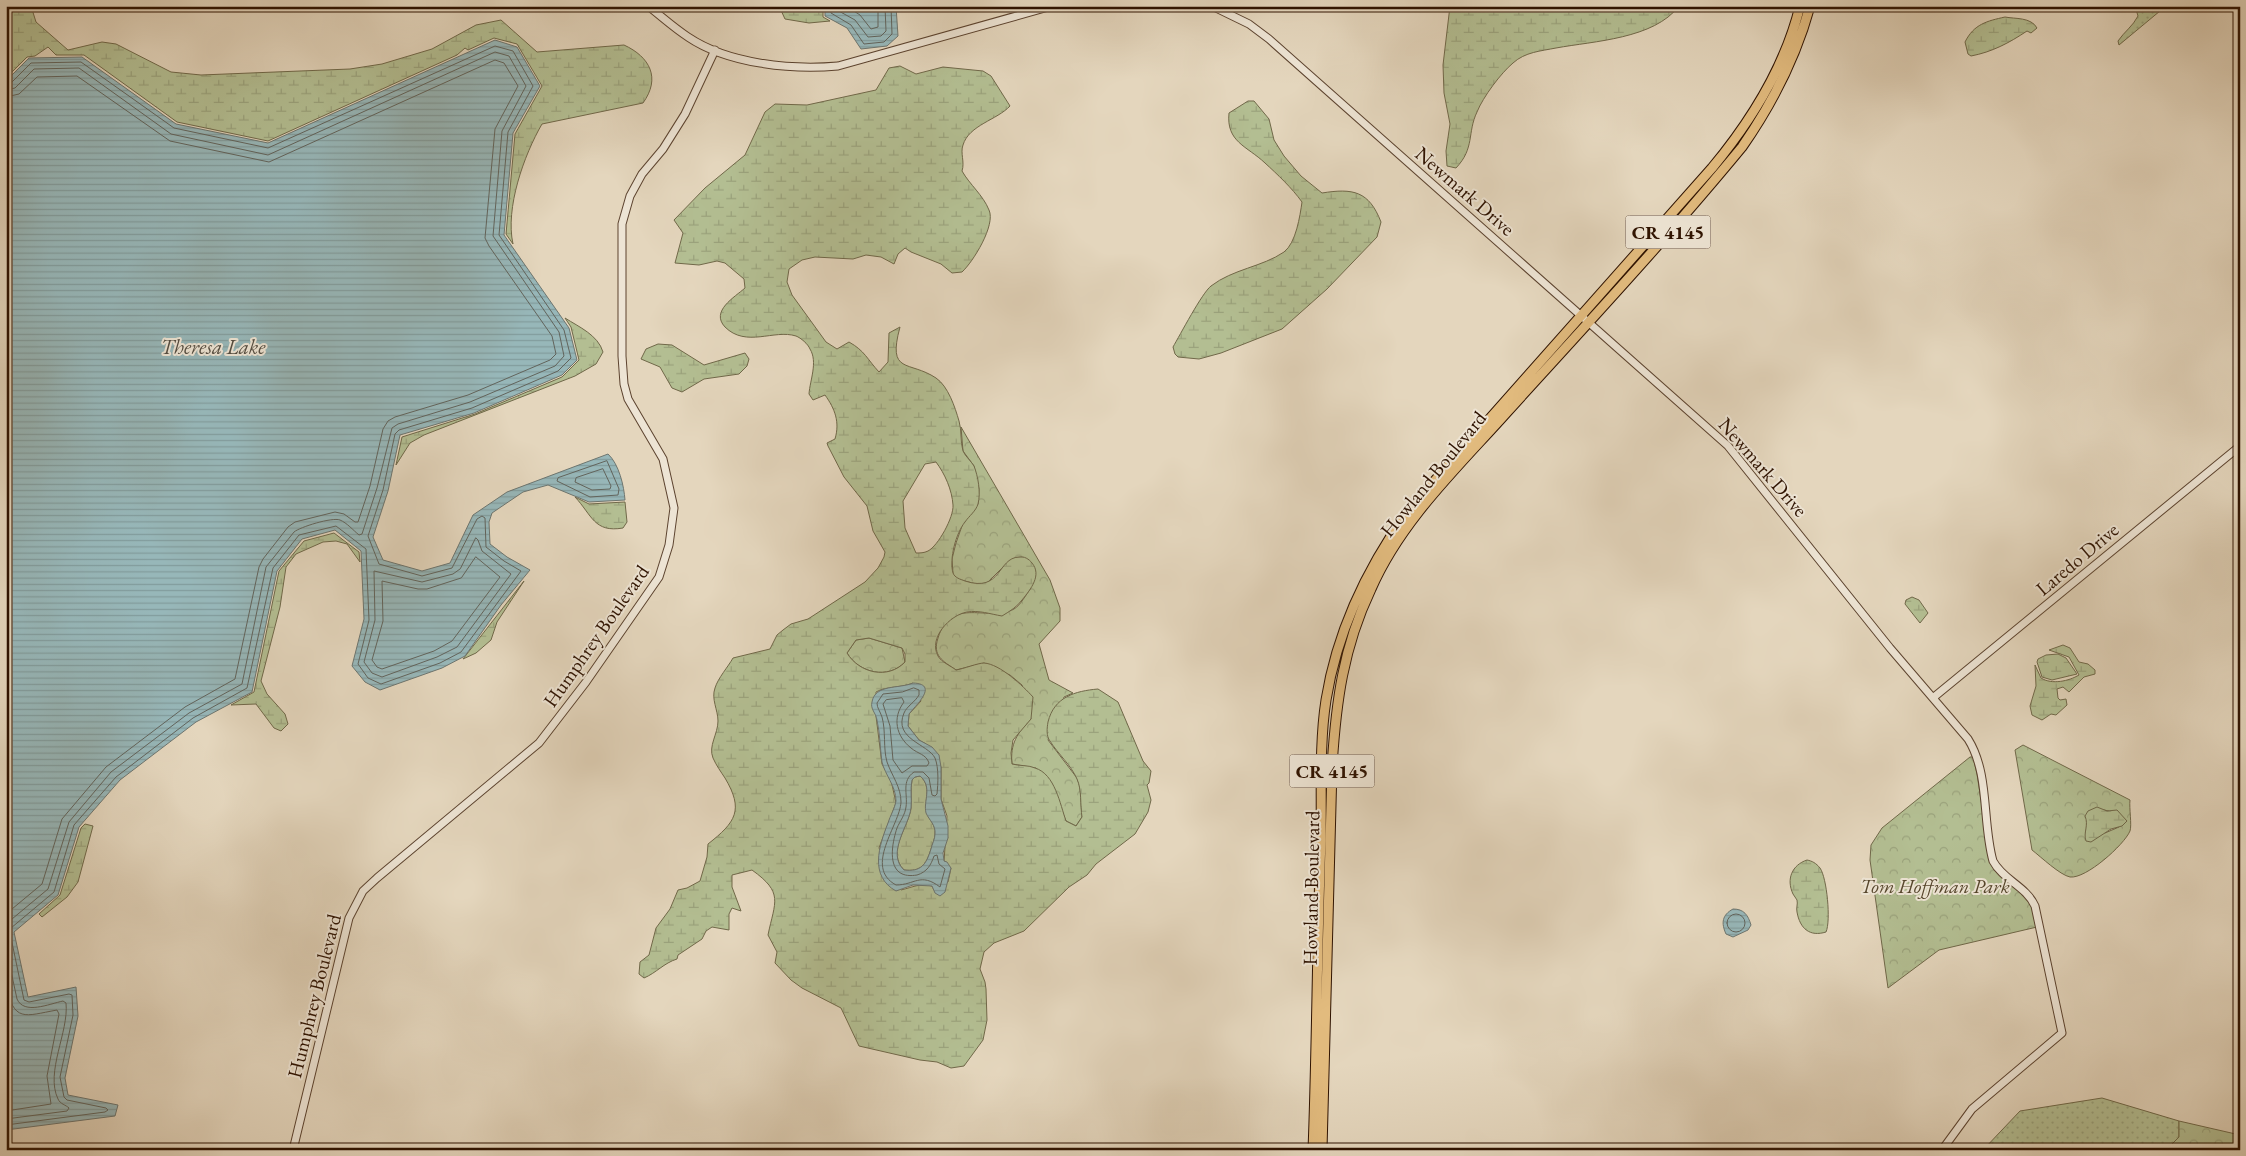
<svg xmlns="http://www.w3.org/2000/svg" width="2246" height="1156" font-family="'EB Garamond',serif">
<defs>
<pattern id="grass-dots" width="8" height="8" patternUnits="userSpaceOnUse" patternTransform="scale(1.25)"><rect width="8" height="8" fill="#b3be92"/><path d="M2 2h.1M6 6h.1" fill="none" stroke="#9aa27c" stroke-width="1.8" stroke-linecap="round"/></pattern>
<pattern id="forest-crowns" width="20" height="18" patternUnits="userSpaceOnUse" patternTransform="scale(1.25)"><rect width="20" height="18" fill="#b3be92"/><path d="M2 6a3 3 0 1 1 6 0M12 15a3 3 0 1 1 6 0" fill="none" stroke="#9aa27c"/></pattern>
<pattern id="wetland-marsh" width="20" height="14" patternUnits="userSpaceOnUse" patternTransform="scale(1.25)"><rect width="20" height="14" fill="#b3be92"/><path d="M1 5h8M5 5V1M11 12h8M15 12V8" fill="none" stroke="#9aa27c"/></pattern>
<pattern id="water-rules" width="6" height="5" patternUnits="userSpaceOnUse" patternTransform="scale(1.25)"><rect width="6" height="5" fill="#97b7b9"/><path d="M0 2.5h6" fill="none" stroke="#829c9d"/></pattern>
</defs>
<rect width="100%" height="100%" fill="#e4d6bd"/>
<filter id="stains"><feTurbulence type="fractalNoise" baseFrequency=".004" numOctaves="4"/><feColorMatrix values="0 0 0 0 .2 0 0 0 0 .09 0 0 0 0 .02 0 0 0 .5 -.17"/></filter>
<radialGradient id="worn" r=".72"><stop offset=".6" stop-color="#630" stop-opacity="0"/><stop offset="1" stop-color="#630" stop-opacity=".3"/></radialGradient>
<path fill="url(#grass-dots)" stroke="#706849" d="M 2135,6 L 2166,6 L 2119,45 L 2118,41 C 2124,32 2133,26 2138,16 Z
M 2102,1098 L 2179,1121 L 2179,1137 L 2166,1150 L 1983,1150 L 2020,1111 Z"/>
<path fill="url(#forest-crowns)" stroke="#706849" fill-rule="evenodd" d="M 961,427 L 1050,580 L 1060,608 L 1060,621 L 1039,644 L 1049,680 L 1073,693 L 1064,697 L 1048,740 L 1077,778 L 1080,787 L 1082,817 L 1076,826 L 1066,821 L 1051,782 L 1036,768 L 1012,764 C 1010,744 1017,733 1031,719 L 1022,685 L 1010,675 L 984,663 L 956,670 C 943,661 932,656 938,638 C 951,595 990,623 1014,609 C 1021,605 1026,594 1031,588 L 1005,565 L 988,582 L 980,585 L 957,579 L 953,574 L 952,559 L 956,543 L 963,523 L 978,504 L 979,489 L 974,466 L 963,451 Z
M 869,638 L 902,648 L 905,662 C 888,680 859,673 847,653 L 856,640 Z
M 2023,745 L 2130,800 C 2129,808 2132,825 2130,831 C 2124,845 2086,879 2070,877 C 2060,875 2041,857 2032,850 L 2015,750 ZM 2104,810 L 2109,811 L 2119,827 L 2105,833 L 2087,830 L 2087,820 Z
M 1970,757 L 1973,757 L 1977,774 L 1990,859 L 2028,898 L 2034,912 L 2037,927 L 1939,950 L 1888,988 L 1870,860 L 1871,845 L 1882,828 Z
M 2179,1121 L 2240,1135 L 2240,1150 L 2166,1150 L 2179,1137 Z"/>
<path fill="url(#wetland-marsh)" stroke="#706849" fill-rule="evenodd" d="M 6,6 L 31,6 L 36,22 L 68,50 L 102,42 L 116,44 L 171,72 L 201,75 L 350,69 L 382,64 L 432,49 L 476,25 L 501,20 L 537,52 L 624,45 C 650,57 661,78 643,103 L 542,124 C 524,155 505,208 513,244 L 506,234 L 515,134 L 542,86 L 517,44 L 494,38 L 468,50 L 465,48 L 457,55 L 268,141 L 177,122 L 84,55 L 56,55 L 48,47 L 35,56 L 27,57 L 6,78 Z
M 779,6 L 823,6 L 823,17 L 830,21 L 809,23 L 785,19 Z
M 1450,6 L 1679,6 C 1654,39 1594,41 1556,48 C 1541,51 1525,52 1513,63 C 1501,73 1483,97 1477,112 C 1467,133 1475,148 1456,168 L 1447,166 L 1446,151 L 1450,124 L 1444,93 L 1443,65 Z
M 2005,17 C 2015,19 2031,17 2037,28 L 2031,33 L 2027,31 C 2009,43 1992,52 1971,56 L 1968,54 L 1965,42 C 1974,24 1987,21 2005,17 Z
M 900,66 L 916,74 L 943,67 L 983,71 L 991,76 L 1010,106 C 997,120 969,125 963,145 C 960,153 965,162 962,171 C 970,185 983,195 989,210 C 996,225 973,262 962,272 L 952,273 L 941,264 L 911,252 L 905,248 L 898,254 L 894,264 L 881,257 L 866,255 L 853,259 L 815,257 L 802,260 L 789,269 L 787,282 L 792,295 L 826,342 L 837,349 L 849,342 C 865,351 867,359 879,372 L 888,362 L 889,333 L 900,327 C 887,375 909,360 936,378 C 948,386 955,407 959,421 C 962,430 960,442 963,451 C 965,456 971,461 974,466 C 978,476 981,493 978,504 C 976,511 969,516 965,522 C 956,533 949,559 953,573 C 955,578 960,579 965,581 C 1002,593 997,558 1019,557 C 1024,556 1029,559 1032,563 C 1042,575 1031,589 1022,600 C 1017,607 1010,611 1002,616 C 990,614 979,610 967,612 C 950,615 928,638 938,656 C 941,662 951,666 956,670 C 963,669 978,663 984,663 C 1000,664 1023,686 1033,697 L 1031,719 L 1013,740 L 1011,753 L 1012,764 C 1019,766 1029,765 1035,768 C 1055,774 1060,804 1066,821 L 1076,826 L 1082,817 C 1080,805 1082,790 1077,779 C 1071,765 1058,754 1050,741 C 1046,736 1047,728 1048,722 C 1054,697 1075,691 1098,689 L 1118,702 L 1143,761 L 1151,771 L 1149,783 L 1147,785 L 1151,800 L 1148,812 L 1135,834 L 1096,864 L 1087,875 L 1069,887 L 1024,931 L 994,943 L 984,952 L 980,969 L 985,982 L 986,989 L 987,1020 L 983,1040 L 964,1066 L 951,1068 L 937,1062 L 920,1060 L 859,1046 L 841,1008 L 802,988 L 791,980 L 775,963 L 777,952 L 768,935 C 775,901 784,893 752,870 L 732,875 L 732,887 L 741,911 L 732,908 L 729,914 L 729,930 L 712,927 L 706,931 L 702,939 L 678,955 L 677,959 C 664,963 656,973 644,978 L 639,974 L 640,962 L 649,955 L 656,928 L 670,909 L 678,890 L 687,888 L 700,881 L 707,857 L 708,844 C 736,822 744,810 725,778 C 721,772 716,765 713,758 C 708,746 718,734 718,721 C 718,710 711,699 715,688 C 718,678 728,667 733,658 L 770,649 L 777,635 L 783,630 L 791,624 L 808,619 L 865,582 L 878,568 L 884,557 L 885,552 L 873,531 L 867,506 L 844,477 L 828,446 L 827,443 L 835,439 C 840,422 835,409 825,395 L 813,400 L 809,394 C 810,380 818,362 810,349 C 808,344 801,338 796,336 C 774,329 746,348 725,327 C 710,311 735,297 745,288 L 744,279 L 725,263 L 717,261 L 699,265 L 675,263 L 683,233 L 674,220 L 705,188 L 745,155 L 765,112 L 775,104 L 807,105 L 876,90 L 889,68 ZM 936,462 C 945,474 952,490 953,505 C 954,517 938,546 928,551 C 924,553 920,553 916,553 L 905,528 L 903,501 L 925,464 ZM 869,638 L 902,648 L 905,654 L 905,662 C 888,680 859,673 847,653 L 856,640 ZM 913,683 L 921,701 L 909,714 L 908,726 L 919,740 L 926,744 L 941,767 L 941,799 L 947,816 L 944,862 L 951,868 L 948,882 L 934,890 L 932,886 C 920,883 913,887 901,890 L 879,848 L 896,803 L 891,780 L 882,764 L 876,716 L 876,692 C 886,686 902,688 913,683 Z
M 1248,101 L 1254,101 L 1269,119 L 1274,140 L 1284,156 L 1301,176 L 1322,193 C 1353,188 1369,191 1381,222 L 1377,237 L 1327,289 L 1282,329 L 1221,353 L 1199,359 L 1178,357 L 1175,354 L 1173,347 C 1180,335 1202,293 1211,286 C 1233,269 1262,267 1284,252 C 1296,243 1300,216 1302,202 C 1292,188 1277,174 1265,163 C 1247,146 1226,142 1229,113 Z
M 565,318 C 579,327 598,335 603,352 L 596,364 L 575,376 L 424,435 L 410,443 L 396,465 L 402,437 L 475,414 L 562,377 L 579,360 L 571,327 Z
M 658,344 L 672,345 L 704,365 L 745,353 L 749,359 L 747,366 L 739,374 L 704,379 L 682,392 L 672,388 L 660,367 L 641,359 L 646,349 Z
M 575,497 L 589,504 L 625,502 L 627,522 L 623,528 C 594,533 592,515 575,497 Z
M 334,533 L 359,552 L 360,562 L 347,544 L 336,541 L 323,542 L 296,554 L 286,567 L 280,607 L 261,681 L 267,694 L 285,714 L 288,724 L 281,731 L 274,728 L 256,704 L 231,705 L 254,692 L 279,571 L 304,541 Z
M 524,581 L 497,622 L 491,640 L 476,653 L 463,659 Z
M 1912,597 L 1919,600 L 1928,613 L 1920,623 L 1905,604 L 1906,600 Z
M 2063,645 L 2070,648 L 2079,662 L 2088,664 L 2095,670 L 2095,674 L 2084,677 L 2069,692 L 2063,687 L 2057,689 L 2058,698 L 2060,700 L 2066,699 L 2067,705 L 2056,715 L 2051,714 L 2042,720 L 2032,715 L 2030,706 L 2036,686 L 2035,665 L 2041,678 C 2052,685 2069,681 2079,675 L 2069,657 L 2049,650 Z
M 2058,654 L 2066,658 L 2077,674 L 2052,680 L 2042,677 L 2037,662 L 2038,659 L 2046,655 Z
M 920,776 C 933,787 923,801 927,813 C 929,820 936,825 935,834 C 935,839 932,845 931,849 C 926,865 921,872 904,870 C 886,852 909,826 911,808 C 912,798 910,790 912,780 L 915,777 Z
M 2097,807 L 2107,811 L 2117,810 L 2127,821 L 2122,826 L 2111,829 L 2091,842 L 2086,841 C 2083,833 2089,825 2085,816 L 2088,811 Z
M 85,824 L 93,826 L 78,882 L 67,897 L 42,917 L 39,914 L 60,895 L 81,828 Z
M 1807,860 C 1812,861 1816,863 1820,868 C 1827,878 1831,921 1826,932 C 1810,937 1800,929 1797,912 C 1796,908 1798,904 1797,900 C 1796,898 1794,896 1793,894 C 1786,879 1792,865 1807,860 Z"/>
<path fill="url(#water-rules)" stroke="#6d756f" fill-rule="evenodd" d="M 825,6 L 896,6 L 898,36 L 887,46 L 861,49 L 847,28 L 825,16 Z
M 495,40 L 517,47 L 540,86 L 513,133 L 504,235 L 569,328 L 577,360 L 562,375 L 474,413 L 400,435 L 388,491 L 373,537 L 383,560 L 422,571 L 450,563 L 473,515 L 507,492 L 608,454 C 619,464 624,486 625,500 L 589,502 L 548,485 L 523,492 L 492,513 L 489,522 L 490,544 L 507,557 L 530,570 L 501,605 L 465,656 L 442,668 L 380,690 L 365,682 L 352,666 L 364,619 L 361,551 L 335,530 L 302,539 L 277,571 L 252,692 L 196,722 L 120,780 L 79,827 L 58,895 L 14,932 L 28,997 L 76,987 L 78,1016 L 65,1078 L 68,1095 L 118,1105 L 115,1116 L 6,1130 L 6,81 L 29,58 L 82,57 L 176,124 L 268,143 Z
M 913,683 C 940,684 915,706 909,714 L 908,726 L 919,740 L 932,747 L 939,755 L 941,767 L 941,799 L 948,826 L 948,838 L 943,853 L 944,861 L 947,862 L 951,868 L 945,892 L 940,896 L 935,893 L 932,886 L 913,885 L 896,891 C 869,876 879,846 888,823 C 890,816 895,808 896,801 C 896,786 885,775 882,762 C 880,748 880,733 877,720 C 876,713 870,709 872,702 C 875,684 899,689 913,683 ZM 920,776 C 933,787 923,801 926,813 C 929,820 936,825 935,834 C 935,839 932,844 931,849 C 926,865 921,872 904,870 C 886,853 909,826 911,808 C 912,798 910,790 912,780 L 915,777 Z
M 1733,909 C 1744,909 1748,915 1751,925 L 1748,930 L 1733,937 L 1726,934 C 1721,923 1722,915 1733,909 Z"/>
<g fill="none" stroke-linecap="round" stroke-linejoin="round">
<path stroke="#62645c" stroke-width="1" d="M 830,6 L 831,13 L 851,25 L 864,44 L 884,42 L 892,34 L 891,6
M 836,6 L 837,10 L 855,20 L 868,37 L 881,36 L 886,31 L 885,6
M 846,6 L 860,15 L 871,29 L 878,27 L 878,6
M 6,84 L 12,82 L 31,63 L 81,62 L 174,128 L 268,148 L 495,46 L 513,51 L 533,86 L 508,132 L 499,235 L 564,330 L 571,358 L 558,371 L 472,408 L 399,430 L 395,434 L 383,490 L 368,536 L 379,564 L 422,576 L 452,568 L 477,519 L 482,516 L 485,518 L 486,547 L 504,561 L 521,571 L 461,652 L 440,663 L 381,684 L 368,678 L 358,664 L 369,620 L 366,549 L 336,526 L 299,535 L 273,568 L 247,688 L 193,718 L 116,777 L 74,825 L 54,892 L 11,928 L 10,933 L 24,1000 L 29,1002 L 69,994 L 72,995 L 73,1015 L 60,1077 L 64,1097 L 67,1100 L 106,1108 L 108,1110 L 105,1112 L 6,1125
M 6,90 L 15,88 L 34,69 L 79,68 L 171,134 L 268,155 L 495,52 L 509,56 L 526,86 L 502,131 L 493,236 L 559,332 L 564,356 L 555,366 L 470,402 L 398,424 L 392,428 L 377,488 L 362,534 L 359,535 C 353,530 347,523 340,520 C 332,517 300,527 294,532 L 266,567 L 242,684 L 189,713 L 111,772 L 69,822 L 48,889 L 6,924
M 6,97 L 19,94 L 37,77 L 77,76 L 170,141 L 269,162 L 495,60 L 504,63 L 518,86 L 495,129 L 485,238 L 489,246 L 552,336 L 556,354 L 550,360 L 468,395 L 395,417 L 388,421 L 383,429 L 370,486 L 358,522 L 355,522 L 344,514 L 335,512 L 295,522 L 288,527 L 263,559 L 259,567 L 235,679 L 185,707 L 106,767 L 62,819 L 42,884 L 6,914
M 607,461 L 619,489 L 618,495 L 590,497 L 557,481 L 558,478 Z
M 603,469 L 611,486 L 610,489 L 592,490 L 575,482 L 576,478 Z
M 476,538 L 478,540 L 482,551 L 511,574 L 457,647 L 437,657 L 382,677 L 372,673 L 364,662 L 375,620 L 374,571 L 422,582 L 453,574 L 460,569 Z
M 476,557 L 500,577 L 452,641 L 434,651 L 382,669 L 377,667 L 372,660 L 383,621 L 382,581 L 418,589 L 427,589 L 461,578 Z
M 914,688 L 919,690 L 919,695 C 915,702 907,706 904,713 C 893,739 928,744 935,758 C 939,768 938,784 937,794 L 935,796 L 932,795 L 929,778 L 923,772 L 914,772 C 901,781 908,794 906,807 C 905,815 900,821 897,828 C 893,840 888,863 899,872 C 904,876 911,876 917,875 C 927,872 931,865 934,856 L 937,855 L 939,864 L 945,869 L 940,887 C 920,872 915,885 896,885 C 863,867 900,825 901,802 C 901,787 892,776 887,762 C 883,748 886,731 882,717 C 880,711 877,708 877,703 L 883,694 L 902,692 Z
M 902,698 L 904,702 C 892,718 896,736 911,748 C 918,754 926,754 929,763 L 927,766 L 912,766 L 902,773 L 893,760 L 890,726 L 883,704 L 886,700 Z
M1727 923a9 9 0 1 1 18 0a9 9 0 1 1-18 0Z
M 6,948 L 17,999 C 24,1015 49,1004 63,1001 L 66,1003 C 69,1032 45,1072 58,1099 C 60,1104 66,1105 69,1108 L 67,1111 L 6,1119
M 6,985 C 14,1023 24,1016 57,1010 L 59,1014 L 47,1076 L 51,1104 L 6,1111"/>
<g stroke="#5c432f" stroke-width="9">
<path id="minor" d="M 648,6 C 661,16 674,28 688,37 C 728,64 791,70 838,66 L 1052,6
M 1212,6 L 1249,24 L 1269,39 L 1728,446 L 1890,648 L 1968,739 C 1990,774 1982,822 1993,861 C 2003,880 2026,886 2035,906 L 2062,1033 L 1972,1109 L 1942,1150
M 1934,697 L 2240,446
M 293,1150 L 349,918 L 363,891 L 377,878 L 539,743 L 586,682 L 659,577 L 669,545 L 674,508 L 663,459 L 628,399 L 624,384 L 622,356 L 622,224 L 630,196 L 642,174 L 663,149 L 685,114 L 715,50"/>
</g>
<g stroke="#2e1200" stroke-width="11">
<path id="major" d="M 1313,1150 C 1317,1047 1317,943 1321,840 C 1322,795 1319,745 1326,700 C 1337,631 1368,567 1408,511 L 1712,168 C 1752,120 1785,67 1800,6
M 1322,1150 L 1332,767 C 1336,702 1343,648 1371,589 C 1401,520 1459,466 1508,411 C 1587,324 1667,238 1742,147 C 1772,104 1796,57 1810,6"/>
</g>
<use href="#minor" stroke="#ede4d4" stroke-width="7"/>
<use href="#major" stroke="#e2bb7e" stroke-width="9"/>
</g>
<g text-anchor="middle" dominant-baseline="central" stroke-width="4" stroke-linejoin="round" paint-order="stroke">
<g fill="#ede4d4" stroke="#675140" stroke-width="1">
<rect x="1625.5" y="215.5" width="85" height="33" rx="4"/>
<rect x="1289.5" y="754.5" width="85" height="33" rx="4"/>
</g>
<g font-size="19" font-weight="bold" fill="#2e1200">
<text x="1668" y="232">CR 4145</text>
<text x="1332" y="771">CR 4145</text>
</g>
<g font-size="20" fill="#2e1200" stroke="#ede4d4">
<text transform="translate(1465 191) rotate(41)">Newmark Drive</text>
<text transform="translate(1763 467) rotate(49)">Newmark Drive</text>
<text transform="translate(1433 474) rotate(-51)">Howland Boulevard</text>
<text transform="translate(2077 559) rotate(-40)">Laredo Drive</text>
<text transform="translate(596 636) rotate(-55)">Humphrey Boulevard</text>
<text transform="translate(1311 888) rotate(-89)">Howland Boulevard</text>
<text transform="translate(314 996) rotate(-76)">Humphrey Boulevard</text>
</g>
<g font-size="20" font-style="italic" fill="#56462c" stroke="#ede4d4">
<text x="1935" y="886">Tom Hoffman Park</text>
</g>
<g font-size="21" font-style="italic" fill="#534c41" stroke="#ede4d4">
<text x="213" y="346">Theresa Lake</text>
</g>
</g>
<rect width="2246" height="1156" fill="none" stroke="#e4d6bd" stroke-width="25"/>
<rect x="8" y="8" width="2231" height="1141" fill="none" stroke="#2e1200" stroke-width="2.5"/>
<rect x="12" y="12" width="2221" height="1131" fill="none" stroke="#2e1200"/>
<rect width="100%" height="100%" filter="url(#stains)"/>
<rect width="100%" height="100%" fill="url(#worn)"/>
</svg>
